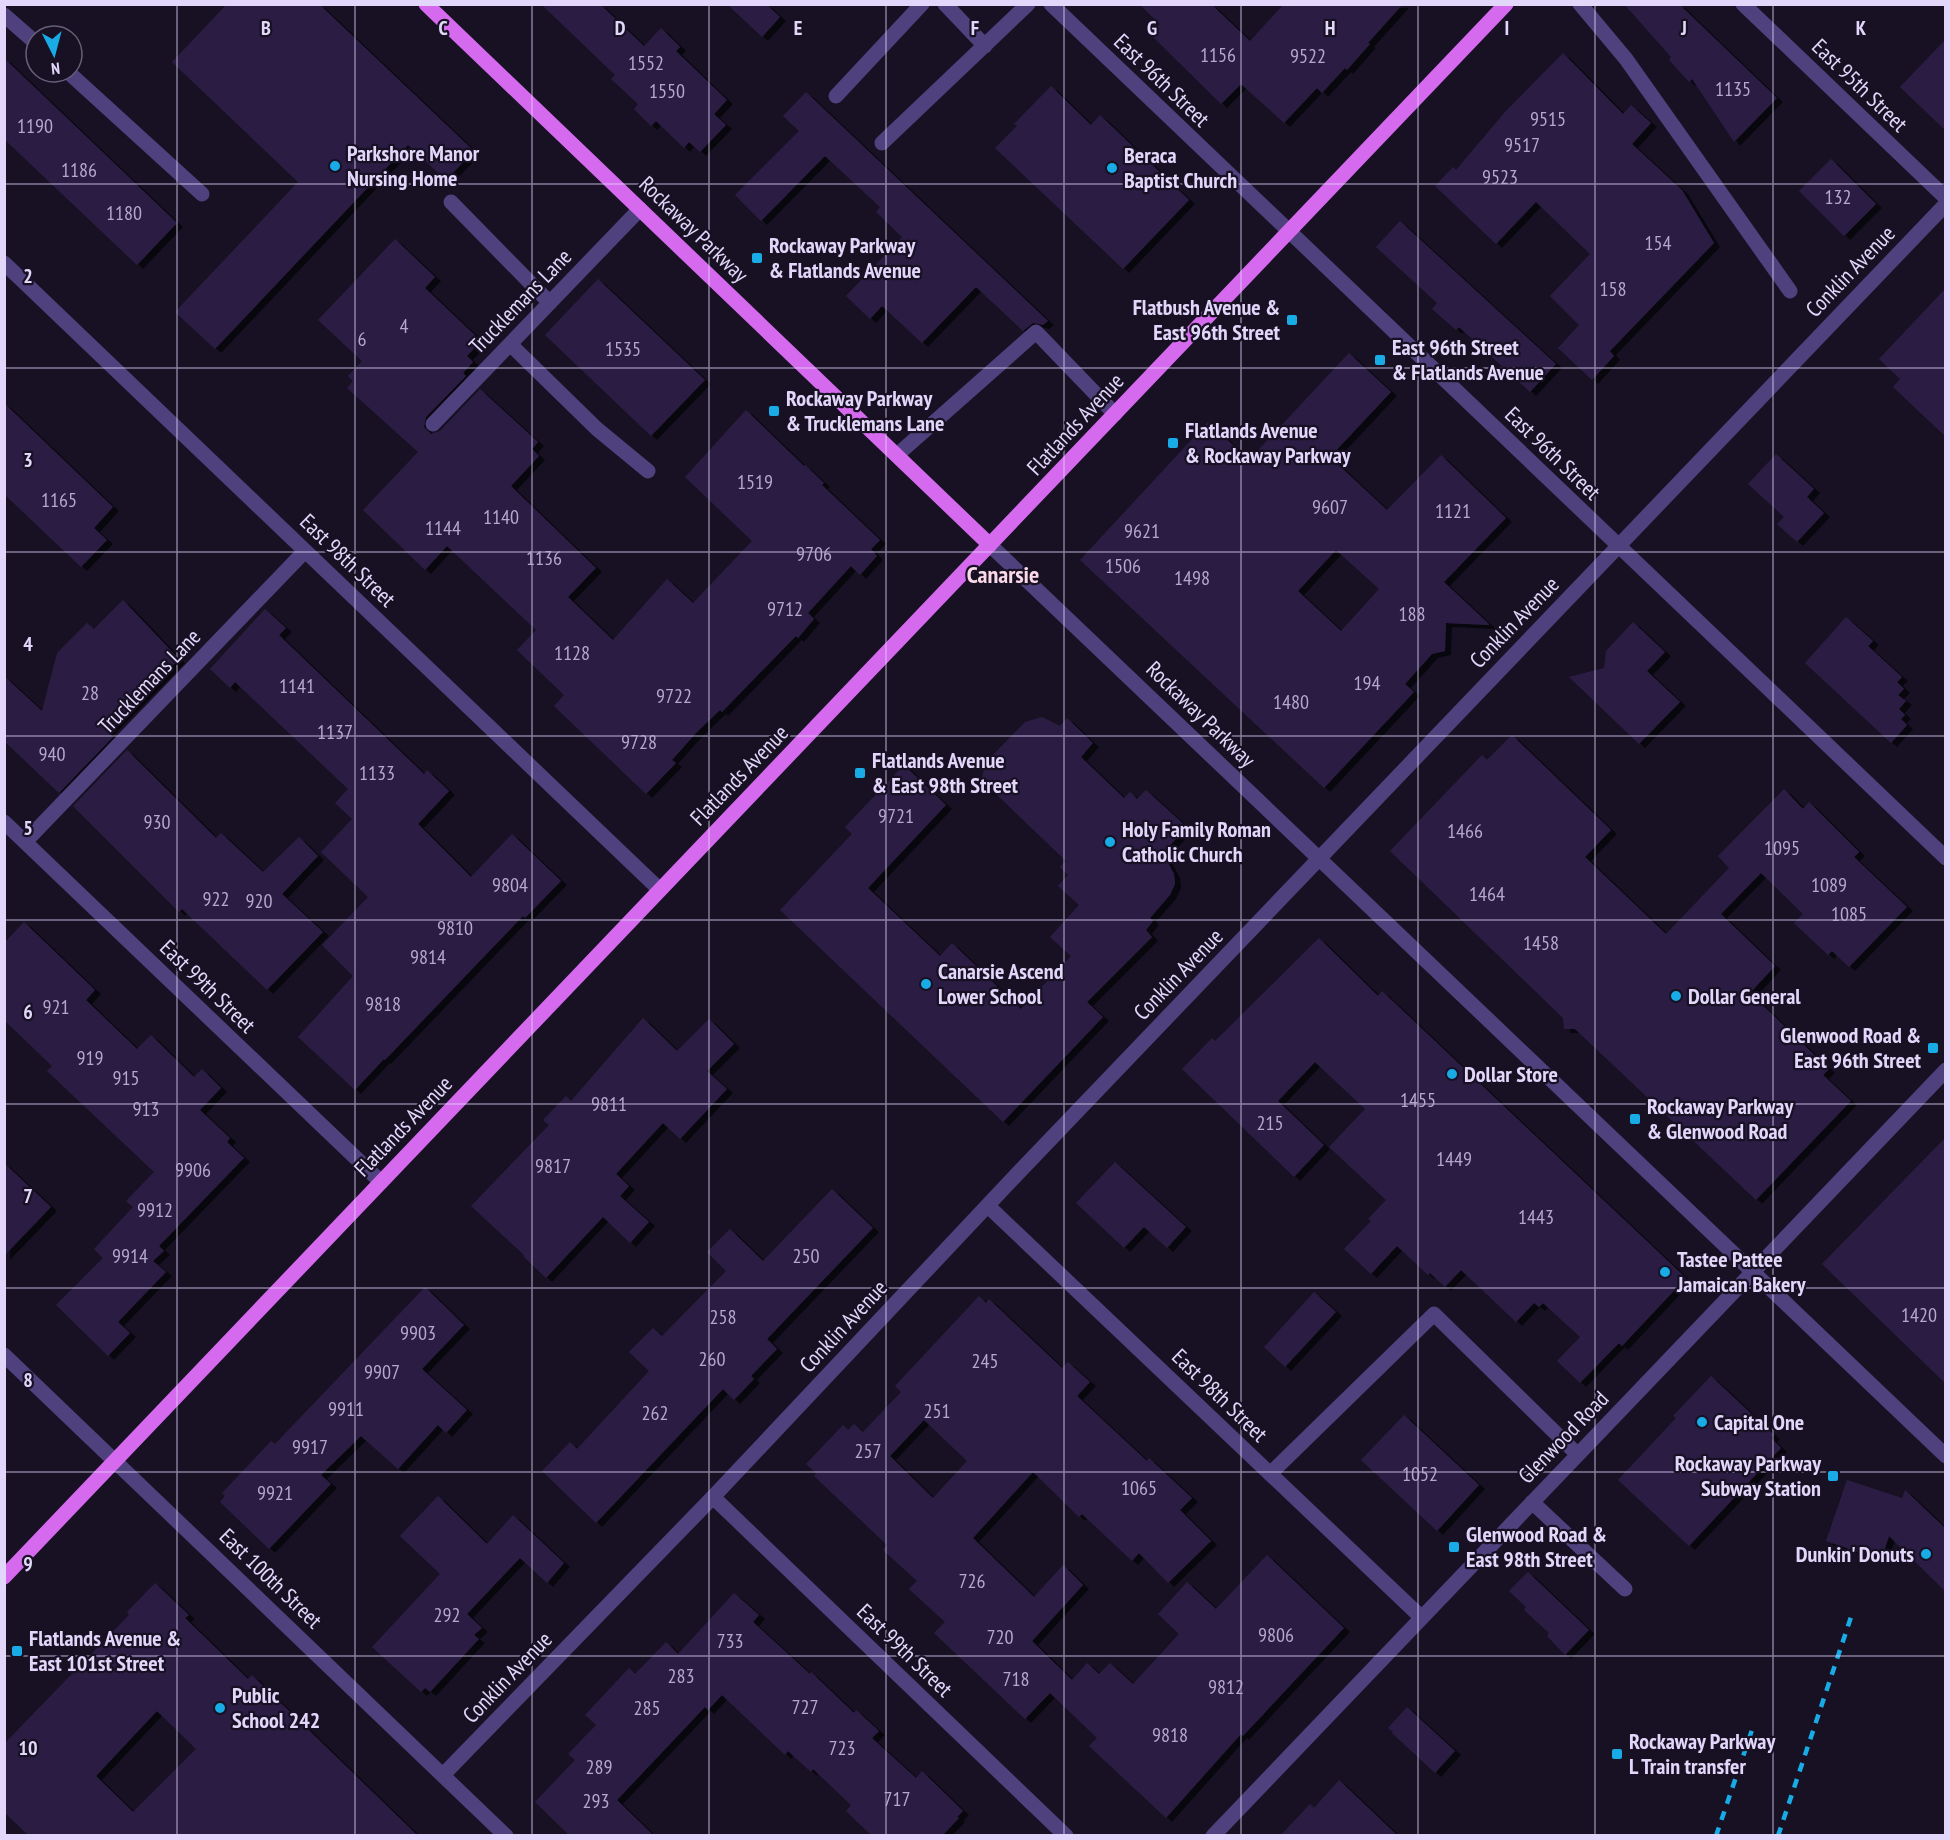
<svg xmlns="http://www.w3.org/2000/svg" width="1950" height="1840" font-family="'PT Sans Narrow',sans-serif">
<defs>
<filter id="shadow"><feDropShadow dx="6" dy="4" stdDeviation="0" flood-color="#0009"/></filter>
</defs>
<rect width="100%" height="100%" fill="#171123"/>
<path fill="#2c1f42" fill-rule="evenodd" filter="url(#shadow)" d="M 227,4 L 319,4 L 474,151 L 446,180 L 408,145 L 215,349 L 175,312 L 298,182 L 172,62 Z
M 541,4 L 600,4 L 644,46 L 661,28 L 680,47 L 676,51 L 727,100 L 714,114 L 726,125 L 700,152 L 689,142 L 684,148 L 656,121 L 651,126 L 634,109 L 638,104 L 611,79 L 615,75 Z
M 727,4 L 766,4 L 780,17 L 762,37 Z
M 1139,4 L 1211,4 L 1250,41 L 1284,4 L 1403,4 L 1368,43 L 1370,44 L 1347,70 L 1345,68 L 1322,93 L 1317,88 L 1284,123 L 1241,84 L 1221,104 L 1150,34 L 1160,24 Z
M 1624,4 L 1679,4 L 1777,98 L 1734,142 L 1692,79 L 1689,82 L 1669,60 L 1671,57 Z
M 1946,39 L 1946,131 L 1900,87 Z
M 1563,53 L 1623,114 L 1631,105 L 1651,123 L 1632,144 L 1682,190 L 1714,243 L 1610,351 L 1614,356 L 1592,380 L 1558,348 L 1579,325 L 1550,296 L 1590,254 L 1536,202 L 1496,244 L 1435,186 L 1453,167 L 1456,170 L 1505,112 Z
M 4,58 L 177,223 L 137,265 L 4,139 Z
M 1051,86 L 1091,125 L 1100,115 L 1189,200 L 1123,269 L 995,148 L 1017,126 L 1014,124 Z
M 806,92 L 1048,321 L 1043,325 L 1033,323 L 1023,331 L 976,287 L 922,343 L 882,306 L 870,319 L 846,296 L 902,237 L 876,212 L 880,207 L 825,156 L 761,221 L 735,195 L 799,131 L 783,116 Z
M 1831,159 L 1876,204 L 1844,236 L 1799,191 Z
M 1400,221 L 1556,364 L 1530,392 L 1459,327 L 1456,330 L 1432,309 L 1437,303 L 1376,247 Z
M 395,239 L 435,277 L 425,288 L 481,341 L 467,356 L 473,362 L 463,373 L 466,376 L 426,417 L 424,427 L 431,434 L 440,431 L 480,389 L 538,442 L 532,449 L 539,456 L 511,486 L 596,568 L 568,597 L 613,640 L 667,579 L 693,603 L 752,541 L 685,477 L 746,410 L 804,466 L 805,465 L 824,483 L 822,485 L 880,540 L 871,549 L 877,556 L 860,575 L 851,566 L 808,613 L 814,619 L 798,638 L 796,636 L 722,712 L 720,710 L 696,733 L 672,760 L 676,763 L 646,794 L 554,706 L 564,695 L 517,650 L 536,630 L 447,546 L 425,570 L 363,510 L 418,452 L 347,388 L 353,381 L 348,376 L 362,361 L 318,320 Z
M 598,279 L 705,380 L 651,436 L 545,335 Z
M 1946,288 L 1946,437 L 1893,387 L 1900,379 L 1879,359 Z
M 1349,353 L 1391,392 L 1330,457 L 1387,510 L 1441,455 L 1506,518 L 1444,582 L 1490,625 L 1446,623 L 1445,651 L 1432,654 L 1405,684 L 1414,692 L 1324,788 L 1080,560 L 1208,422 L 1249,460 ZM 1336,550 L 1379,589 L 1341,631 L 1298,591 Z
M 4,403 L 113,507 L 94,528 L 107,540 L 81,567 L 4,494 Z
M 1776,454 L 1814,489 L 1807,497 L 1824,513 L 1797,542 L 1777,524 L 1784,517 L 1748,484 Z
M 123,600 L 179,659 L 108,731 L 113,737 L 59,793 L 4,741 L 4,676 L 42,711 L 57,653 L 87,623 L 94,629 Z
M 265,609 L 286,628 L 279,635 L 424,774 L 427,770 L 449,791 L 418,824 L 471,877 L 512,834 L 561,881 L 525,918 L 523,916 L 385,1060 L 384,1059 L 355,1090 L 298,1037 L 353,976 L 322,945 L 368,897 L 321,852 L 352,819 L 335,803 L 348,789 L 235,682 L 230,688 L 210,669 Z
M 1846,617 L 1873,641 L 1868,646 L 1902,677 L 1897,682 L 1904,689 L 1898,695 L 1906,701 L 1899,709 L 1905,715 L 1901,719 L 1907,725 L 1891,743 L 1805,663 Z
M 1633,622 L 1665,652 L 1647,671 L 1680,702 L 1639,744 L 1569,677 L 1604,668 L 1606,651 Z
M 1042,717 L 1060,726 L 1067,718 L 1093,743 L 1081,757 L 1124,798 L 1130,792 L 1137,799 L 1146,790 L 1187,827 L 1163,853 L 1174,874 L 1175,884 L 1170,895 L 1150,918 L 1153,921 L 1146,930 L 1152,937 L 1087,1002 L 1103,1017 L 1003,1122 L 780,910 L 852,834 L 845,827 L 904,765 L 946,805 L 868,888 L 940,956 L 952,943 L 1021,1009 L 1071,956 L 1050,937 L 1079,905 L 1058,886 L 1068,875 L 1060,867 L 1066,861 L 995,793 L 979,789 L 986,762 L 1025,722 Z
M 1512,735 L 1611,830 L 1585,857 L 1666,934 L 1729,868 L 1718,856 L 1784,789 L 1803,809 L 1809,802 L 1859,852 L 1854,857 L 1907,907 L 1849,967 L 1832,951 L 1828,955 L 1794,923 L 1803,914 L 1761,873 L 1721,914 L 1775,966 L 1750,993 L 1829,1069 L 1823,1075 L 1851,1101 L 1756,1200 L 1575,1029 L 1564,1029 L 1563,1018 L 1390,851 L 1482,755 L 1487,760 Z
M 127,750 L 216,838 L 221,833 L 263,872 L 299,837 L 318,856 L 282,894 L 323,932 L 267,990 L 182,909 L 179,912 L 73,806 Z
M 24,922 L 95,990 L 86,1000 L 137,1049 L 151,1035 L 194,1077 L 202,1069 L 221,1088 L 200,1110 L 230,1138 L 227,1142 L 244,1158 L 159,1246 L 164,1251 L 153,1261 L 166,1272 L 118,1322 L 130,1333 L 108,1356 L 56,1305 L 103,1258 L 94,1249 L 133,1207 L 126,1201 L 154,1172 L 47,1071 L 52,1066 L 4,1020 L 4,943 Z
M 1319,938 L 1378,996 L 1382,991 L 1686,1278 L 1622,1346 L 1619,1343 L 1580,1383 L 1557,1361 L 1580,1337 L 1543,1303 L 1539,1307 L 1534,1303 L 1516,1322 L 1461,1270 L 1445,1287 L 1430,1273 L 1428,1275 L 1397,1246 L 1371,1274 L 1344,1249 L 1371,1221 L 1368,1219 L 1386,1200 L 1329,1147 L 1365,1109 L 1315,1062 L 1278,1101 L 1324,1145 L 1294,1177 L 1182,1069 L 1212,1038 L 1215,1041 Z
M 643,1018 L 677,1051 L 709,1019 L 734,1044 L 707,1071 L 727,1089 L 680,1139 L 663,1123 L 616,1174 L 629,1186 L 620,1196 L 649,1222 L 630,1243 L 603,1217 L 546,1278 L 523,1256 L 524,1255 L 471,1206 L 549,1125 L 543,1120 L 566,1096 L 571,1101 Z
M 1946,1137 L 1946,1384 L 1822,1264 Z
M 1115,1162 L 1186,1227 L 1167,1248 L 1144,1227 L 1124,1248 L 1076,1203 Z
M 4,1163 L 51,1207 L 4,1256 Z
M 832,1189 L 873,1228 L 767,1339 L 777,1349 L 751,1376 L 754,1379 L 734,1400 L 723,1389 L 596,1523 L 542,1471 L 570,1442 L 577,1449 L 649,1371 L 629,1352 L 653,1328 L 662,1336 L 726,1271 L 707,1252 L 730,1229 L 763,1261 Z
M 425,1287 L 464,1325 L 422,1369 L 467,1410 L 446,1433 L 438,1425 L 398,1469 L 361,1436 L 321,1475 L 331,1484 L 269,1549 L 220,1502 L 225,1496 L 222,1493 L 271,1441 L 275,1444 Z
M 1314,1292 L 1336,1312 L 1285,1367 L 1264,1347 Z
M 979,1296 L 986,1303 L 989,1299 L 1062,1368 L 1068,1362 L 1090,1382 L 1077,1396 L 1147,1461 L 1149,1458 L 1192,1498 L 1180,1510 L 1211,1541 L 1168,1583 L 1139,1553 L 1132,1561 L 1082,1514 L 1079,1517 L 1033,1472 L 973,1538 L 1034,1597 L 1063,1565 L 1083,1585 L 1032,1641 L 1072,1680 L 1087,1663 L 1099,1674 L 1110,1663 L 1133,1684 L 1179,1634 L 1158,1614 L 1187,1582 L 1216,1609 L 1267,1555 L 1344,1628 L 1243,1736 L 1241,1734 L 1166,1818 L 1089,1746 L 1097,1738 L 1050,1693 L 1025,1719 L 934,1633 L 945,1622 L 909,1589 L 917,1581 L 883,1550 L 887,1545 L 814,1476 L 816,1473 L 806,1464 L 843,1425 L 848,1430 L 854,1424 L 863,1432 L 901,1392 L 895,1386 ZM 924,1420 L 967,1461 L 933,1498 L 890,1456 Z
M 1711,1376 L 1774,1435 L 1771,1438 L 1781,1448 L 1689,1546 L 1618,1480 L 1676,1418 L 1673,1416 Z
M 1404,1415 L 1479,1485 L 1437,1531 L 1361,1460 Z
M 1847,1480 L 1902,1498 L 1905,1490 L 1946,1529 L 1946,1592 L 1889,1536 L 1881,1560 L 1826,1541 Z
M 438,1496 L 487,1544 L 513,1515 L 564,1563 L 547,1583 L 520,1558 L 467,1614 L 482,1628 L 474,1635 L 479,1639 L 430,1692 L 425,1688 L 421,1692 L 372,1647 L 440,1574 L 400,1536 Z
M 1528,1572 L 1589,1630 L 1565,1655 L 1547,1636 L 1549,1633 L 1524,1610 L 1526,1607 L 1509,1591 Z
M 155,1583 L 189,1615 L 185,1618 L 248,1679 L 252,1675 L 418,1836 L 29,1836 L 4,1812 L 4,1744 L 129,1615 L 127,1612 ZM 157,1711 L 196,1749 L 133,1812 L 96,1776 Z
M 734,1593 L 759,1615 L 753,1622 L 810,1674 L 811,1672 L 854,1713 L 856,1710 L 879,1731 L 872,1738 L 916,1778 L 922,1771 L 963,1811 L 957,1817 L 959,1818 L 942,1836 L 872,1836 L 846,1811 L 851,1805 L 813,1769 L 811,1772 L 788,1751 L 785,1755 L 722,1695 L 708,1710 L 705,1707 L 617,1800 L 654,1836 L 570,1836 L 535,1802 L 575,1760 L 568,1754 L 596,1725 L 585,1715 L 629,1668 L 635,1674 L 666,1642 L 678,1654 Z
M 1407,1707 L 1455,1751 L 1435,1773 L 1392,1733 L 1393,1732 L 1388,1728 Z
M 1339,1780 L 1398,1836 L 1280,1836 L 1310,1804 L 1314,1808 Z"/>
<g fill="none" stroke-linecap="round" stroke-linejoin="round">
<path stroke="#4e417d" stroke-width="15" d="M 945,4 L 985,46
M 1051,4 L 1946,858
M 1580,4 L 1626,59 L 1790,291
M 1743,4 L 1946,198
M 4,15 L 36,43
M 68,72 L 202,194
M 836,96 L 922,4
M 882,143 L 1028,4
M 451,202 L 550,303
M 4,263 L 660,890
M 510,344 L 597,429 L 648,471
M 433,424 L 640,209
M 897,455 L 1036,332 L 1115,414
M 990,545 L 1946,1456
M 4,822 L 381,1182
M 25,842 L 305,551
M 988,1206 L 1421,1617
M 4,1355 L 506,1836
M 1270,1474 L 1434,1314 L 1577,1454
M 713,1497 L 1066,1836
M 1532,1502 L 1625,1589
M 443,1775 L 713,1497 L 1020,1171 L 1946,204
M 1213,1836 L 1946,1070"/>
<path stroke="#d66aef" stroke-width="15" d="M 426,4 L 990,545
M 4,1577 L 1506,4"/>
<path stroke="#18abe6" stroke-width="4.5" stroke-dasharray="9 8" stroke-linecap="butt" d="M 1716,1836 L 1754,1724
M 1778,1836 L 1852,1614"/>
</g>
<path fill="none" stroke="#e2d7fb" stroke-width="1.5" stroke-opacity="0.55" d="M 177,4 L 177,1836M 355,4 L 355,1836M 532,4 L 532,1836M 709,4 L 709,1836M 886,4 L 886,1836M 1064,4 L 1064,1836M 1241,4 L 1241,1836M 1418,4 L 1418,1836M 1595,4 L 1595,1836M 1773,4 L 1773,1836M 4,184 L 1946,184M 4,368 L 1946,368M 4,552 L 1946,552M 4,736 L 1946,736M 4,920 L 1946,920M 4,1104 L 1946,1104M 4,1288 L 1946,1288M 4,1472 L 1946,1472M 4,1656 L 1946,1656"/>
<g fill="#18abe6" stroke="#171123" stroke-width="2">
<circle cx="335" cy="166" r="6"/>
<circle cx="1112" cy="168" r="6"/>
<rect x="751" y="252" width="12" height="12" rx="3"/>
<rect x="1286" y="314" width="12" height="12" rx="3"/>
<rect x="1374" y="354" width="12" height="12" rx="3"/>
<rect x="768" y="405" width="12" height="12" rx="3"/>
<rect x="1167" y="437" width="12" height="12" rx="3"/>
<rect x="854" y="767" width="12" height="12" rx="3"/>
<circle cx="1110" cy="842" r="6"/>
<circle cx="926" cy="984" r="6"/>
<circle cx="1676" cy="996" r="6"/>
<rect x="1927" y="1042" width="12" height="12" rx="3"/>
<circle cx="1452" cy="1074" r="6"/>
<rect x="1629" y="1113" width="12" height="12" rx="3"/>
<circle cx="1665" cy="1272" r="6"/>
<circle cx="1702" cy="1422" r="6"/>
<rect x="1827" y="1470" width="12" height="12" rx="3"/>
<rect x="1448" y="1541" width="12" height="12" rx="3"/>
<circle cx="1926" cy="1554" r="6"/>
<rect x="11" y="1645" width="12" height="12" rx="3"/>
<circle cx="220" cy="1708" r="6"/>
<rect x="1611" y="1748" width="12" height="12" rx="3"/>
</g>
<g text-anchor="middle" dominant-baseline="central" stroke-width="4.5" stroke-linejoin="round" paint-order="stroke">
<g font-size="20" fill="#b4a9cd">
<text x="1218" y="55">1156</text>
<text x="1308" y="56">9522</text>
<text x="646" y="63">1552</text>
<text x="1733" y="89">1135</text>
<text x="667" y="91">1550</text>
<text x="1548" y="119">9515</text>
<text x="35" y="126">1190</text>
<text x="1522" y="145">9517</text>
<text x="79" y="170">1186</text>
<text x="1500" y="177">9523</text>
<text x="1838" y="197">132</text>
<text x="124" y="213">1180</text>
<text x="1658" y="243">154</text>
<text x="1613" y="289">158</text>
<text x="404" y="326">4</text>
<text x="362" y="339">6</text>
<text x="623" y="349">1535</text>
<text x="755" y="482">1519</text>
<text x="59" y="500">1165</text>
<text x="1330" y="507">9607</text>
<text x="1453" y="511">1121</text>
<text x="501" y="517">1140</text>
<text x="443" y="528">1144</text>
<text x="1142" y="531">9621</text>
<text x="814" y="554">9706</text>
<text x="544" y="558">1136</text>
<text x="1123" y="566">1506</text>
<text x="1192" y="578">1498</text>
<text x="785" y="609">9712</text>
<text x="1412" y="614">188</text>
<text x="572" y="653">1128</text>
<text x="1367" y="683">194</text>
<text x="297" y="686">1141</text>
<text x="90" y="693">28</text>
<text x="674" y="696">9722</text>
<text x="1291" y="702">1480</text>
<text x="335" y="732">1137</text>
<text x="639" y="742">9728</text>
<text x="52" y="754">940</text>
<text x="377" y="773">1133</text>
<text x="896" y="816">9721</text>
<text x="157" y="822">930</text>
<text x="1465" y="831">1466</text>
<text x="1782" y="848">1095</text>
<text x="510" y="885">9804</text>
<text x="1829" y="885">1089</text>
<text x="1487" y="894">1464</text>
<text x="216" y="899">922</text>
<text x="259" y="901">920</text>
<text x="1849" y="914">1085</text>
<text x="455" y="928">9810</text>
<text x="1541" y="943">1458</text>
<text x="428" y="957">9814</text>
<text x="383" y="1004">9818</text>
<text x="56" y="1007">921</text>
<text x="90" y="1058">919</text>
<text x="126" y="1078">915</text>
<text x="1418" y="1100">1455</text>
<text x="609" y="1104">9811</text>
<text x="146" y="1109">913</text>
<text x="1270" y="1123">215</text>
<text x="1454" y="1159">1449</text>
<text x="553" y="1166">9817</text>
<text x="193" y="1170">9906</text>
<text x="155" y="1210">9912</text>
<text x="1536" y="1217">1443</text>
<text x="130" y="1256">9914</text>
<text x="806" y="1256">250</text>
<text x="1919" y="1315">1420</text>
<text x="723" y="1317">258</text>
<text x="418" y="1333">9903</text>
<text x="712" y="1359">260</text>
<text x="985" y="1361">245</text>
<text x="382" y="1372">9907</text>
<text x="346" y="1409">9911</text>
<text x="937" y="1411">251</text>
<text x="655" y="1413">262</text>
<text x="310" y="1447">9917</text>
<text x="868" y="1451">257</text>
<text x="1420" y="1474">1052</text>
<text x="1139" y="1488">1065</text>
<text x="275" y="1493">9921</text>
<text x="972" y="1581">726</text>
<text x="447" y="1615">292</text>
<text x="1276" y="1635">9806</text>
<text x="1000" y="1637">720</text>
<text x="730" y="1641">733</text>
<text x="681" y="1676">283</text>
<text x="1016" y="1679">718</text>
<text x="1226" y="1687">9812</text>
<text x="805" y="1707">727</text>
<text x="647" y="1708">285</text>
<text x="1170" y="1735">9818</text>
<text x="842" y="1748">723</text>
<text x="599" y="1767">289</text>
<text x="897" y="1799">717</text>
<text x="596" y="1801">293</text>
</g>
<g font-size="22" fill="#e2d7fb" stroke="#171123">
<text transform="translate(1162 80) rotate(44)">East 96th Street</text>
<text transform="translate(1860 85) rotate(44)">East 95th Street</text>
<text transform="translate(694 229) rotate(44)">Rockaway Parkway</text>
<text transform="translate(1850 271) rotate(-46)">Conklin Avenue</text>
<text transform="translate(520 301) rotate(-46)">Trucklemans Lane</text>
<text transform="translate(1075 424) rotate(-47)">Flatlands Avenue</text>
<text transform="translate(1553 453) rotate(44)">East 96th Street</text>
<text transform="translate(348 560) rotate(44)">East 98th Street</text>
<text transform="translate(1514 622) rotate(-46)">Conklin Avenue</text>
<text transform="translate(149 681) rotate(-46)">Trucklemans Lane</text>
<text transform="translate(1201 714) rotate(44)">Rockaway Parkway</text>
<text transform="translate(739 775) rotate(-46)">Flatlands Avenue</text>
<text transform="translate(1178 974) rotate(-46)">Conklin Avenue</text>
<text transform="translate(208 986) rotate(44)">East 99th Street</text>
<text transform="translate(403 1126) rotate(-46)">Flatlands Avenue</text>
<text transform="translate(843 1326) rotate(-47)">Conklin Avenue</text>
<text transform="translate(1220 1395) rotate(44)">East 98th Street</text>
<text transform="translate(1563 1437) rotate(-46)">Glenwood Road</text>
<text transform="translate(271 1578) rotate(44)">East 100th Street</text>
<text transform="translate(905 1650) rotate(44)">East 99th Street</text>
<text transform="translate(507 1677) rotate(-46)">Conklin Avenue</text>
</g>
<g font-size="22" font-weight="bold" fill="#e2d7fb" stroke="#171123" text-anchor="start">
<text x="347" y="153">Parkshore Manor<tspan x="347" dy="25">Nursing Home</tspan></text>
<text x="1124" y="155">Beraca<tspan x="1124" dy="25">Baptist Church</tspan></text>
<text x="769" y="245">Rockaway Parkway<tspan x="769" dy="25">&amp; Flatlands Avenue</tspan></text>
<text x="1280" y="307" text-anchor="end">Flatbush Avenue &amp;<tspan x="1280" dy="25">East 96th Street</tspan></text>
<text x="1392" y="347">East 96th Street<tspan x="1392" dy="25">&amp; Flatlands Avenue</tspan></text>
<text x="786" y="398">Rockaway Parkway<tspan x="786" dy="25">&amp; Trucklemans Lane</tspan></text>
<text x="1185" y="430">Flatlands Avenue<tspan x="1185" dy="25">&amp; Rockaway Parkway</tspan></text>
<text x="872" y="760">Flatlands Avenue<tspan x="872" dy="25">&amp; East 98th Street</tspan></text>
<text x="1122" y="829">Holy Family Roman<tspan x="1122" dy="25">Catholic Church</tspan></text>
<text x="938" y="971">Canarsie Ascend<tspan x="938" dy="25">Lower School</tspan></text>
<text x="1688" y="996">Dollar General</text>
<text x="1921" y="1035" text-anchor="end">Glenwood Road &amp;<tspan x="1921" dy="25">East 96th Street</tspan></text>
<text x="1464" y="1074">Dollar Store</text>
<text x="1647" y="1106">Rockaway Parkway<tspan x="1647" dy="25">&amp; Glenwood Road</tspan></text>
<text x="1677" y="1259">Tastee Pattee<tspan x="1677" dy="25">Jamaican Bakery</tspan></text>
<text x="1714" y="1422">Capital One</text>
<text x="1821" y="1463" text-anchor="end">Rockaway Parkway<tspan x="1821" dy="25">Subway Station</tspan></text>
<text x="1466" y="1534">Glenwood Road &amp;<tspan x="1466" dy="25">East 98th Street</tspan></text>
<text x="1914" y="1554" text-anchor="end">Dunkin' Donuts</text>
<text x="29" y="1638">Flatlands Avenue &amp;<tspan x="29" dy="25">East 101st Street</tspan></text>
<text x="232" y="1695">Public<tspan x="232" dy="25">School 242</tspan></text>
<text x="1629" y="1741">Rockaway Parkway<tspan x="1629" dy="25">L Train transfer</tspan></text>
</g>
<g font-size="24" font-weight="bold" fill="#fbd9e8" stroke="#171123">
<text x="1003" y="574">Canarsie</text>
</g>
</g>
<g font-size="20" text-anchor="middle" font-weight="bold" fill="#e2d7fb" stroke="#171123" stroke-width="4.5" stroke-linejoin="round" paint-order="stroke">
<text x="266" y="35">B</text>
<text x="443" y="35">C</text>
<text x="620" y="35">D</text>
<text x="798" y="35">E</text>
<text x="975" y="35">F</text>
<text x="1152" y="35">G</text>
<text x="1330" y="35">H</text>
<text x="1507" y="35">I</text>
<text x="1684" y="35">J</text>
<text x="1861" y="35">K</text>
<text x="28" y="283">2</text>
<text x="28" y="467">3</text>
<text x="28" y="651">4</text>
<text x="28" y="835">5</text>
<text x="28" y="1019">6</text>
<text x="28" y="1203">7</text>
<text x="28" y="1387">8</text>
<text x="28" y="1571">9</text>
<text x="28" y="1755">10</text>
</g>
<rect width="1950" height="1840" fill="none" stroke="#e2d7fb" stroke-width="12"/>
<g transform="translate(54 54) rotate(174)"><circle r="28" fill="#171123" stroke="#686079" stroke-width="1.5"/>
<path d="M0-4.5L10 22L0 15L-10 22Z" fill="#18abe6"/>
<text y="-9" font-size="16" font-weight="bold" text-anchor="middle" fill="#e2d7fb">N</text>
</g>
</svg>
